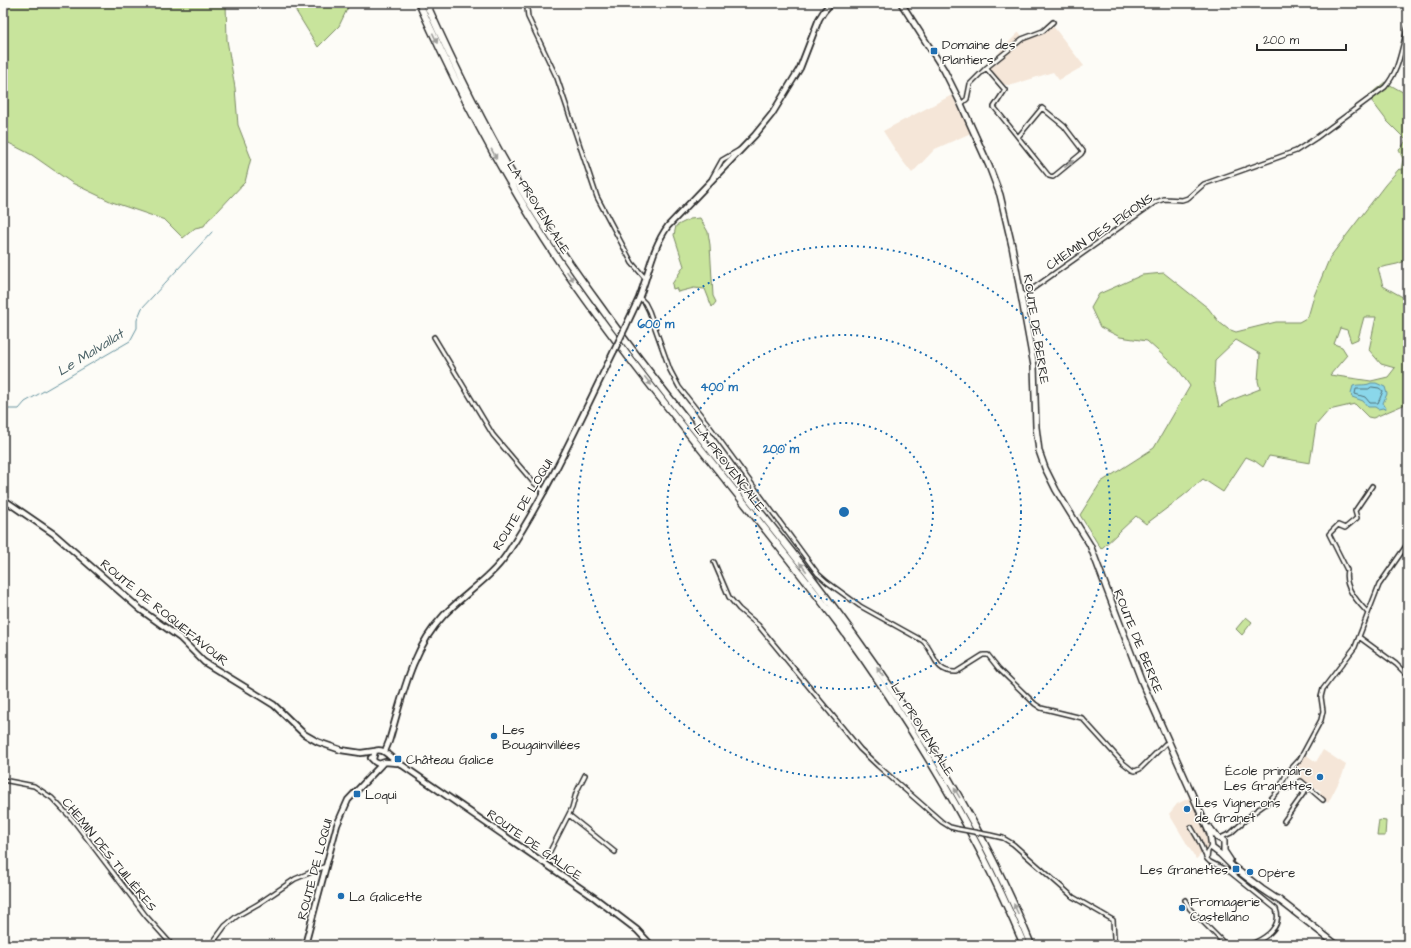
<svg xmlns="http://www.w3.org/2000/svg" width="1411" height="948" font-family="'Architects Daughter',sans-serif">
<rect width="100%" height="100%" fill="#fdfcf7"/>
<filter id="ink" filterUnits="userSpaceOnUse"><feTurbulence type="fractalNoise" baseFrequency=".025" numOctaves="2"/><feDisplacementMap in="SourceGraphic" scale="8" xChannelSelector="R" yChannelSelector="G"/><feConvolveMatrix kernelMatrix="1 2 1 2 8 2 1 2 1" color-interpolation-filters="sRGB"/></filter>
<g filter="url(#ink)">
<!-- built -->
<path fill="#f5e6d8" d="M 1053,26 L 1084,66 L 1059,80 L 1053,72 L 1012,85 L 1007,85 L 1000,83 L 989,68 L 1001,50 L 1019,32 L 1024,39 L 1036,35 Z
M 952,95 L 971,133 L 935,149 L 912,173 L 901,159 L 883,131 Z
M 1323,750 L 1346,765 L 1342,776 L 1328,803 L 1321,797 L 1319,794 L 1321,791 L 1314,787 L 1312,789 L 1291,770 L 1305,754 L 1316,762 Z
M 1191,797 L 1209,838 L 1207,849 L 1196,859 L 1169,814 L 1177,804 Z"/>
<!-- green -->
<path fill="#c8e49c" stroke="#7a8864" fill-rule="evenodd" d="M 3,3 L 226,3 L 227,40 L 235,88 L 238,125 L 251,158 L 245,182 L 217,212 L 208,220 L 204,226 L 195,228 L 183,238 L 165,220 L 112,202 L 72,183 L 32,155 L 3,140 Z
M 291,3 L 350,3 L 339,26 L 318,47 Z
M 1385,82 L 1408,95 L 1408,260 L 1397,264 L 1378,268 L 1383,286 L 1408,300 L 1408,403 L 1373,418 L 1368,417 L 1355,404 L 1329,410 L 1316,425 L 1310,463 L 1269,456 L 1263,467 L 1255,461 L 1246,457 L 1223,492 L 1203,479 L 1183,496 L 1146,524 L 1136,516 L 1101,549 L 1080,515 L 1101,482 L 1154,448 L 1190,386 L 1178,369 L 1147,341 L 1120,337 L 1100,327 L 1091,308 L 1099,294 L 1142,275 L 1164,273 L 1208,308 L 1219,322 L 1228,329 L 1236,332 L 1276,322 L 1299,322 L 1308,317 L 1314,296 L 1330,257 L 1385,185 L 1399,169 L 1401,170 L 1403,159 L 1399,150 L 1402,147 L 1406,140 L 1387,121 L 1368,96 ZM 1364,317 L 1376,317 L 1369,350 L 1381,364 L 1395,368 L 1388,377 L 1371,381 L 1330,375 L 1347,355 L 1342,347 L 1334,344 L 1340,328 L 1347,330 L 1351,342 L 1358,339 ZM 1236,340 L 1260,354 L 1258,381 L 1260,389 L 1229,401 L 1219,407 L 1214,382 L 1215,360 Z
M 700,218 L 708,232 L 710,245 L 713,296 L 716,302 L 712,307 L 705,289 L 694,288 L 678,292 L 676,288 L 673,289 L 672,284 L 684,266 L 674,235 L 676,226 L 690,219 Z
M 1246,617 L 1252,622 L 1242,635 L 1236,629 Z
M 1379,820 L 1386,821 L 1385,836 L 1377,836 Z"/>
<!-- water -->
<path fill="#8ad7ea" stroke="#64929e" d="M 1371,383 L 1376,383 L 1385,387 L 1387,394 L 1383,403 L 1386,408 L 1385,410 L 1383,408 L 1378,409 L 1375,407 L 1368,407 L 1363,401 L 1352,397 L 1351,393 L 1353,386 C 1359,384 1366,386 1371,383 Z"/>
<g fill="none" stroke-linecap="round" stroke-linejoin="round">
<!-- shore -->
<path stroke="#517077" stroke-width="1" d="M 1372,387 L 1379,388 L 1383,391 L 1378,403 L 1370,403 L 1365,397 L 1355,394 L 1356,389 L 1368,389 Z"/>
<!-- stream -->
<path stroke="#64929e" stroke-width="1" d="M 3,409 L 19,409 L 25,402 L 130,341 L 137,328 L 137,320 L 142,308 L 212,232"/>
<defs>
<path id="street" d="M 528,3 L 527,8 L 528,17 L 557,78 L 597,197 L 632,263 L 645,278
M 986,68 L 1005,90 L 994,107 L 1049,176 L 1053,177 L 1081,154 L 1083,151 L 1064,126 L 1042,108 L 1018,137
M 961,104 L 967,99 L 970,84 L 986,68 L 1022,39 L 1043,31 L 1053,22
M 712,178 L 722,160 L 741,149
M 639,297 L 645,303 L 649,311 L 670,370 L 679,387 L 707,423 L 818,574 L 827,582 L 860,606 L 923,641 C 935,651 933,673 956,672 L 983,655 L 988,655 L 999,669 L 1035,704 L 1041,708 L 1082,718 L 1122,762 L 1132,770 L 1135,771 L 1140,769 L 1165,744 L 1169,742
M 1021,297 L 1154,203 L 1164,199 L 1182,200 L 1188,198 L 1204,184 L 1296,151 L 1316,138 L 1385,87 C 1400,70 1401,48 1408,27
M 434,337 L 493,435 L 533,482 L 545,492
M 714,562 L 729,597 L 739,609 L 758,625 L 860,749 L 878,766 L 942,822 L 950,827 L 958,829
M 1368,613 C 1358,602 1343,587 1347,570 L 1329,534 L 1338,525 L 1345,528 L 1357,518 L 1355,511 L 1372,486
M 1359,637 L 1396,664 L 1408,676
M 3,780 L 34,786 L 52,798 L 73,820 L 146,916 L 172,945
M 1281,786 C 1289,792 1294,784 1301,781 L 1323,800
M 569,815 L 615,852
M 1284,821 L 1308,787
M 1191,827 L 1198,839 L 1207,859
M 990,835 L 1003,838 L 1013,844 L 1073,897 L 1113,920 L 1114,938 L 1116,945
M 1220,838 L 1231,833 L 1253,813 L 1267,803 L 1278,791 L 1287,773 L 1300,759 L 1321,720 L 1323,711 L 1321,697 L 1323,689 L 1355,647 L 1379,585 L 1408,543
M 1211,846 L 1208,851 L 1207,859 L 1210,862 L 1230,872 L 1276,909 C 1283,928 1264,939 1249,945
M 544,863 L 572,808 L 576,793 L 585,775
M 1185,900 L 1190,909 L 1226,945
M 211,945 L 225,926 L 237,916 L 258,904 L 295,879 L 326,866"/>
<path id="secondary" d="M 626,326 C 630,317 635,307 639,298 C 649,273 652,248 668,226 L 755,135 L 772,114 L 800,68 L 819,19 L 824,11 L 831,3
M 3,499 L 54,534 L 141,610 L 180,638 L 204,662 L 274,705 L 304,734 L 318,742 L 341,750 L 361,753 L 375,751
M 385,752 C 386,747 389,743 390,738 C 403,694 412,649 444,615 C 464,594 491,578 507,554 C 549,490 580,420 614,351
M 371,758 L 375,762 L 379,764 L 385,762 L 397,763
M 373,759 L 375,751 C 384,747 389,758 399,763 L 595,898 L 637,930 L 651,945
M 305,945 L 337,825 L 348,800 L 382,764"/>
<path id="primary" d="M 901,3 L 944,70 L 961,104 L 989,166 L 1000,195 L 1012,246 L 1034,366 L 1036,427 L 1039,451 L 1045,468 L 1056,490 L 1090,545 L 1142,682 L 1210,834 L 1212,848 L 1220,854 L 1232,866 L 1262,889 L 1280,901
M 1210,828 L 1218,838 L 1224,841 L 1224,851 L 1230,860
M 1278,899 L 1337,945"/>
<path id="highway" d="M 419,3 C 459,92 504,179 559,261 C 645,387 747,501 838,623 C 912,724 976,830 1024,945
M 426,3 C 453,63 482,123 515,179 C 541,223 570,265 600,306 C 664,396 737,481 805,569 C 894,686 976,808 1031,945"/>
</defs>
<!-- street casing -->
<use href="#street" stroke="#2b2b2b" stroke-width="6"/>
<!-- secondary casing -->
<use href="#secondary" stroke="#2b2b2b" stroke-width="8"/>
<!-- primary casing -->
<use href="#primary" stroke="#2b2b2b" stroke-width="8"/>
<!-- highway casing -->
<use href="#highway" stroke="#2b2b2b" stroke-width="9"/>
<!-- street -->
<use href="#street" stroke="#fdfcf7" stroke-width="3"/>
<!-- secondary -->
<use href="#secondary" stroke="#fdfcf7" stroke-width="4.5"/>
<!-- primary -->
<use href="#primary" stroke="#fdfcf7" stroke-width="5"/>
<!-- highway -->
<use href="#highway" stroke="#fdfcf7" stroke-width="6"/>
<defs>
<path id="street-bridge" d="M 958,829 L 990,835"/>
<path id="secondary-bridge" d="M 614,351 L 626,326"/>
</defs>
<!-- street-bridge casing -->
<use href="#street-bridge" stroke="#2b2b2b" stroke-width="6" stroke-linecap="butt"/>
<!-- secondary-bridge casing -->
<use href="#secondary-bridge" stroke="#2b2b2b" stroke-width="8" stroke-linecap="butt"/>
<!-- street-bridge -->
<use href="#street-bridge" stroke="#fdfcf7" stroke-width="3"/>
<!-- secondary-bridge -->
<use href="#secondary-bridge" stroke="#fdfcf7" stroke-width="4.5"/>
</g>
<!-- one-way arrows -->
<defs><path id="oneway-solid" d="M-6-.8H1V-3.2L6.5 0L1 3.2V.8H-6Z"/></defs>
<g fill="#9e9e9b">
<use href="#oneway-solid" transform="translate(435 38) rotate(65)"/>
<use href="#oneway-solid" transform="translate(494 154) rotate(61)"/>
<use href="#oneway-solid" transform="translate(1069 164) rotate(-38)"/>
<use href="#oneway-solid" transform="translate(570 276) rotate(55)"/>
<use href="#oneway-solid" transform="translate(648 381) rotate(52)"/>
<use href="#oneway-solid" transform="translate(803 567) rotate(-128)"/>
<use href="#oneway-solid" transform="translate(880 672) rotate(-125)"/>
<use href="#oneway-solid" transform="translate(957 793) rotate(-120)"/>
<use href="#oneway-solid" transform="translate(1016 909) rotate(-114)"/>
</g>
</g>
<!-- distance rings -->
<g fill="none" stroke="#1f6fb2" stroke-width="2" stroke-dasharray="2 4">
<circle cx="844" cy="512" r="89"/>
<circle cx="844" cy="512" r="177"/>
<circle cx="844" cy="512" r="266"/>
</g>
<!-- markers -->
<g fill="#1f6fb2" stroke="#fdfcf7" stroke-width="1.5">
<rect x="930" y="47" width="8" height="8" rx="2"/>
<circle cx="494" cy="736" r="4"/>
<rect x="394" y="755" width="8" height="8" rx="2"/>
<circle cx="1320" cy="777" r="4"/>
<rect x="353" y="790" width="8" height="8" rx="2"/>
<circle cx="1187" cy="809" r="4"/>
<rect x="1232" y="865" width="8" height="8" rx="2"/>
<circle cx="1250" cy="872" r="4"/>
<circle cx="341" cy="896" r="4"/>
<circle cx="1182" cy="908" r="4"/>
</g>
<g text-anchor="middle" stroke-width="3" stroke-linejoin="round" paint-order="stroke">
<!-- poi labels -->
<g font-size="13" fill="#2b2b2b" stroke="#fdfcf7" text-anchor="start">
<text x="942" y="49">Domaine des<tspan x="942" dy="15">Plantiers</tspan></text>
<text x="502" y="734">Les<tspan x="502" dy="15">Bougainvillées</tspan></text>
<text x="406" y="764">Château Galice</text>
<text x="1312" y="775" text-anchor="end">École primaire<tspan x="1312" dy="15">Les Granettes</tspan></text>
<text x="365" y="799">Loqui</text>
<text x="1195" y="807">Les Vignerons<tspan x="1195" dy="15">de Granet</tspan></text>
<text x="1228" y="874" text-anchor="end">Les Granettes</text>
<text x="1258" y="877">Opère</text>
<text x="349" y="901">La Galicette</text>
<text x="1190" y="906">Fromagerie<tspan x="1190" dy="15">Castellano</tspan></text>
</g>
<!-- street labels -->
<g font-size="13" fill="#2b2b2b" stroke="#fdfcf7">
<text transform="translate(539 207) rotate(58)" y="5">LA PROVENÇALE</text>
<text transform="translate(1099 231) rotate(-34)" y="5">CHEMIN DES FIGONS</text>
<text transform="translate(1037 329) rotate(81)" y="5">ROUTE DE BERRE</text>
<text transform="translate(730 467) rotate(52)" y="5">LA PROVENÇALE</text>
<text transform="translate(522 504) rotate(-59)" y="5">ROUTE DE LOQUI</text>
<text transform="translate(165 612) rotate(39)" y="5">ROUTE DE ROQUEFAVOUR</text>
<text transform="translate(1139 641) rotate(68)" y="5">ROUTE DE BERRE</text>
<text transform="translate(923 729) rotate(58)" y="5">LA PROVENÇALE</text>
<text transform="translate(535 844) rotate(35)" y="5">ROUTE DE GALICE</text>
<text transform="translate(110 854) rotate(51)" y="5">CHEMIN DES TUILIÈRES</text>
<text transform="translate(314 869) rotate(-75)" y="5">ROUTE DE LOQUI</text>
</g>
<!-- water labels -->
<g font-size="14" font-style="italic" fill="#485f64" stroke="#fdfcf7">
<text transform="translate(90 352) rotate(-32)" y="5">Le Malvallat</text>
</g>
</g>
<circle cx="844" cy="512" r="6" fill="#1f6fb2" stroke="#fdfcf7" stroke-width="2"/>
<g font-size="12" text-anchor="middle" font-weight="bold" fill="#1f6fb2" stroke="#fdfcf7" stroke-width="3" stroke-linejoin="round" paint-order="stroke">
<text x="656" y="328">600 m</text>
<text x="719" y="391">400 m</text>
<text x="781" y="453">200 m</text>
</g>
<!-- margin -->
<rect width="1411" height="948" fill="none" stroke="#fdfcf7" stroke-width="16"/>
<rect x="8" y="8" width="1395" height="932" fill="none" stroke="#2b2b2b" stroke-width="1.5" filter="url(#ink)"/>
<!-- scale -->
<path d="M1257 44v6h89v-6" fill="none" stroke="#2b2b2b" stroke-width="2"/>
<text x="1263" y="44" font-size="12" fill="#2b2b2b" stroke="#fdfcf7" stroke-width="3" paint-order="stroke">200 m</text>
</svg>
